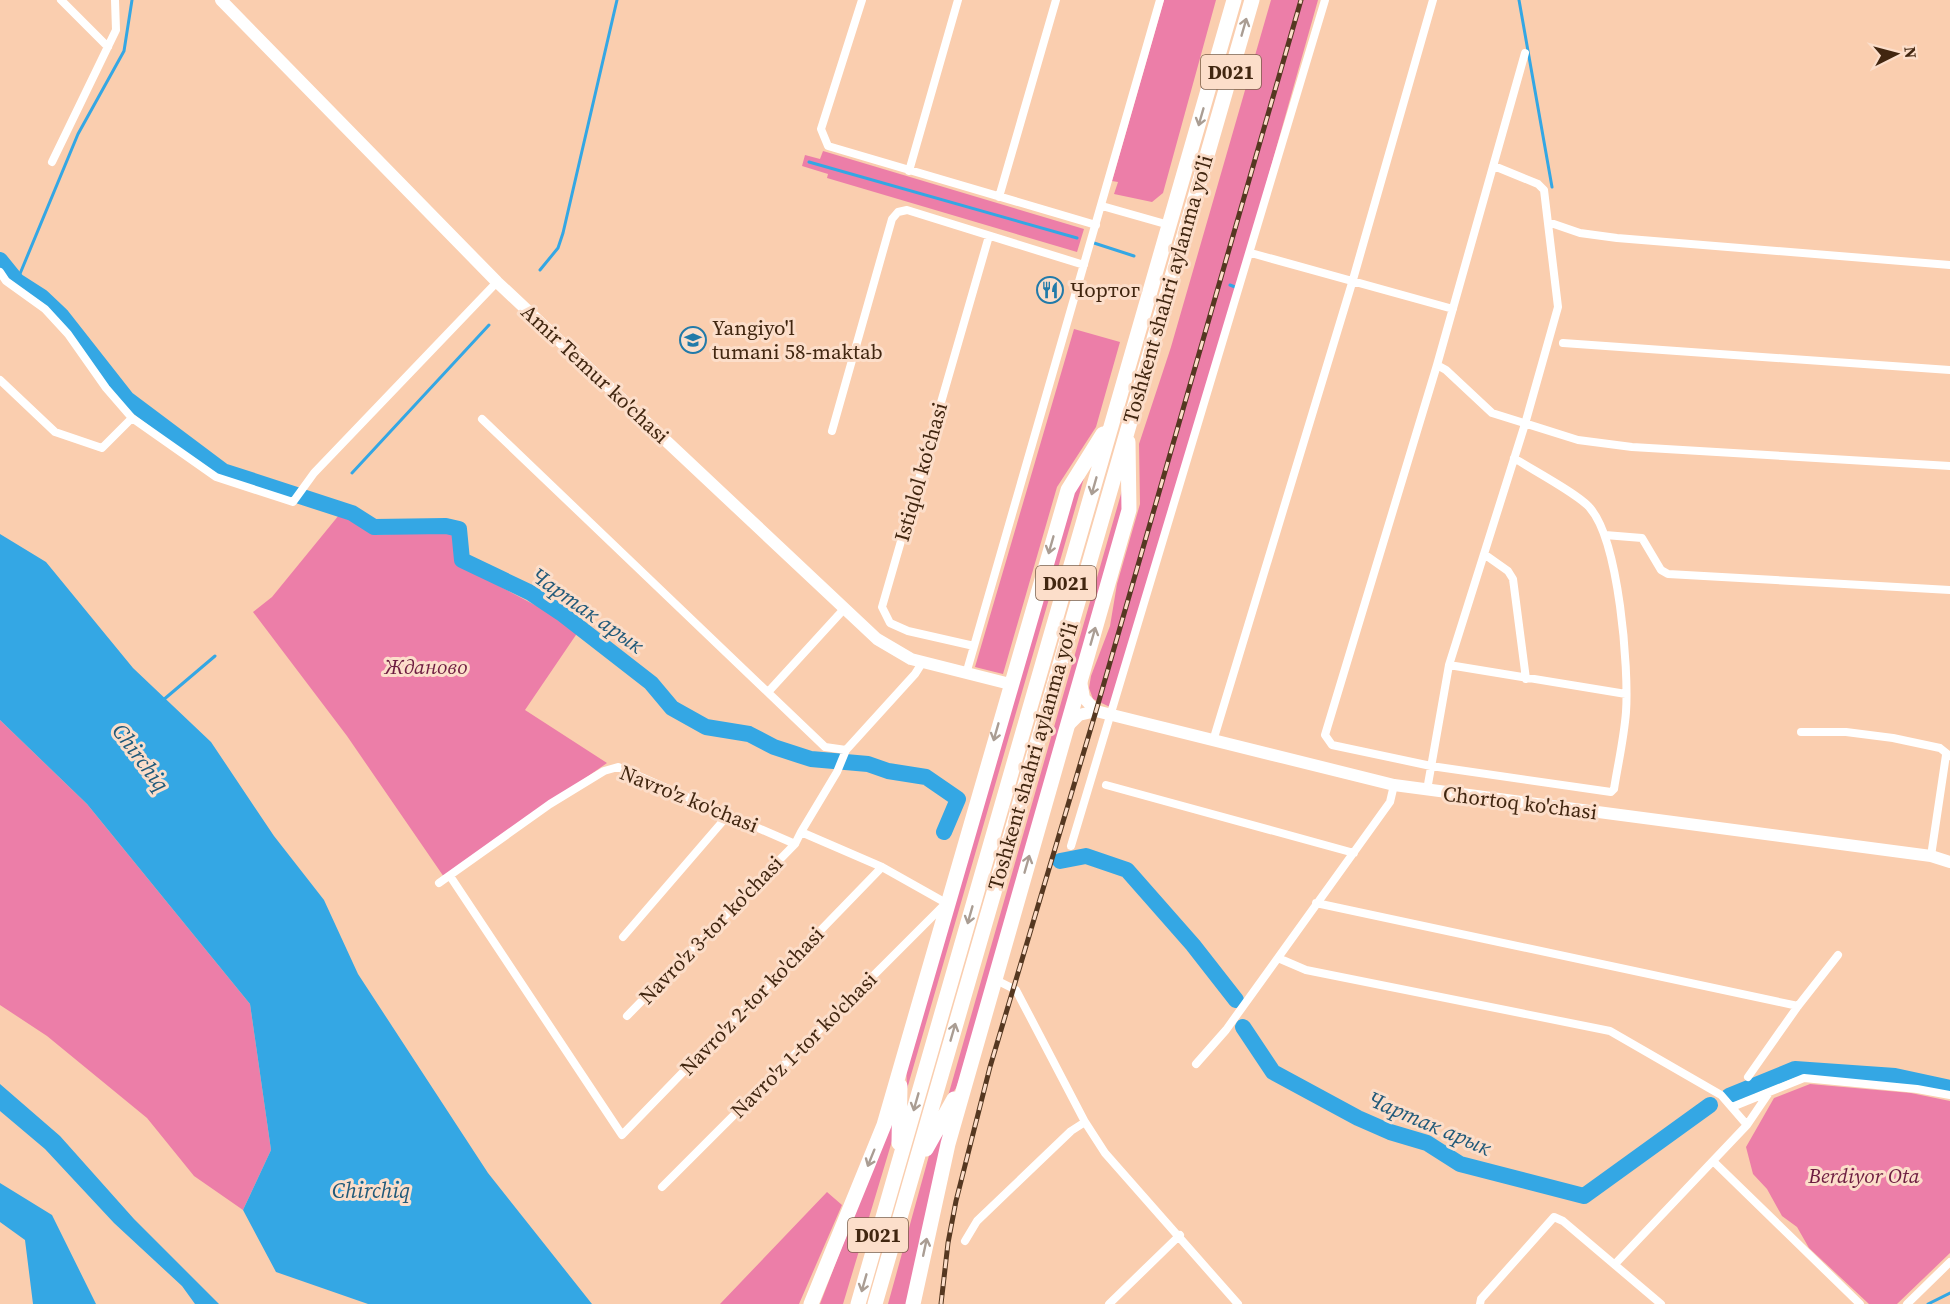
<svg xmlns="http://www.w3.org/2000/svg" width="1950" height="1304" font-family="'Source Serif 4',serif">
<rect width="100%" height="100%" fill="#faceaf"/>
<!-- green -->
<path fill="#ec7ea8" d="M 1164,0 L 1216,0 L 1163,193 L 1152,202 L 1114,194 L 1118,182 L 1112,181 Z
M 1271,0 L 1318,0 L 1247,252 L 1110,707 L 1093,699 L 1089,688 L 1091,676 L 1110,626 L 1117,584 L 1140,504 L 1139,444 L 1171,347 Z
M 823,151 L 1084,229 L 1077,252 L 827,178 L 828,174 L 802,166 L 805,155 L 820,159 Z
M 1074,329 L 1120,342 L 1096,427 L 1057,487 L 1003,674 L 975,667 Z
M 1084,478 L 907,1089 L 906,1064 L 1074,492 Z
M 1123,487 L 1124,510 L 963,1070 L 956,1088 L 946,1103 Z
M 339,515 L 357,521 L 375,535 L 449,531 L 455,535 L 458,564 L 580,629 L 525,710 L 607,763 L 444,877 L 347,736 L 253,612 L 272,597 Z
M 0,720 L 87,804 L 250,1004 L 271,1150 L 243,1210 L 194,1176 L 147,1118 L 47,1036 L 0,1005 Z
M 1810,1084 L 1911,1093 L 1950,1101 L 1950,1253 L 1897,1304 L 1869,1304 L 1809,1248 L 1797,1227 L 1782,1216 L 1767,1189 L 1753,1174 L 1746,1147 L 1774,1098 Z
M 893,1114 L 892,1141 L 843,1304 L 820,1304 Z
M 946,1130 L 908,1304 L 888,1304 L 930,1152 Z
M 827,1192 L 842,1205 L 799,1304 L 720,1304 Z"/>
<!-- water -->
<path fill="#34a7e4" d="M 0,534 L 46,562 L 133,668 L 211,742 L 274,836 L 324,900 L 358,974 L 488,1173 L 592,1304 L 368,1304 L 276,1272 L 243,1210 L 271,1150 L 250,1004 L 87,804 L 0,720 Z
M 0,1084 L 60,1136 L 134,1219 L 219,1304 L 195,1304 L 182,1286 L 114,1223 L 45,1149 L 0,1111 Z
M 0,1183 L 52,1215 L 96,1304 L 33,1304 L 25,1240 L 0,1222 Z"/>
<g fill="none" stroke-linecap="round" stroke-linejoin="round">
<!-- stream -->
<path stroke="#34a7e4" stroke-width="3" d="M 1519,0 L 1552,187
M 809,162 L 1077,238
M 1094,243 L 1134,256
M 540,270 L 558,248 L 563,233 L 617,0
M 17,281 L 78,134 L 124,51 L 132,0
M 1230,285 L 1235,287
M 352,473 L 489,325
M 162,701 L 215,656
M 1928,1304 L 1950,1293"/>
<!-- river -->
<path stroke="#34a7e4" stroke-width="16" d="M 0,260 L 17,281 L 42,297 L 61,315 L 127,399 L 223,471 L 352,513 L 374,527 L 446,526 L 459,529 L 462,560 L 531,593 L 561,613 L 651,683 L 672,708 L 706,727 L 749,734 L 774,747 L 811,759 L 868,764 L 888,771 L 926,777 L 958,799 L 944,832
M 1060,861 L 1086,856 L 1127,870 L 1193,945 L 1236,1000
M 1243,1027 L 1273,1072 L 1358,1118 L 1390,1132 L 1427,1143 L 1460,1164 L 1584,1196 L 1710,1105
M 1729,1096 L 1795,1069 L 1895,1076 L 1950,1088"/>
<!-- street -->
<path stroke="#fff" stroke-width="8" d="M 61,0 L 108,47
M 862,0 L 821,129 L 828,146 L 1096,225
M 52,162 L 116,30 L 115,0
M 909,171 L 958,0
M 999,197 L 1056,0
M 1102,206 L 1169,225
M 1548,222 L 1580,233 L 1617,238 L 1950,265
M 1251,253 L 1453,309
M 0,272 L 6,281 L 45,309 L 68,334 L 106,388 L 132,418 L 216,477 L 293,502 L 314,473 L 497,282
M 1563,343 L 1950,370
M 1437,365 L 1446,370 L 1492,413 L 1578,440 L 1632,447 L 1950,466
M 0,380 L 55,432 L 102,448 L 132,418
M 482,419 L 825,747 L 846,750
M 832,431 L 892,219 L 898,212 L 907,210 L 1084,265
M 1514,458 C 1531,469 1580,495 1590,508 C 1619,541 1629,668 1626,712 C 1624,738 1618,764 1614,789 L 1611,792 L 1431,766 L 1332,745 L 1325,735 L 1437,365 L 1525,53
M 1605,535 L 1642,538 L 1661,570 L 1668,574 L 1950,590
M 1484,554 L 1508,571 L 1513,579 L 1526,679
M 974,646 L 908,631 L 890,623 L 882,607 L 989,236
M 1449,665 L 1626,694
M 966,674 L 1160,0
M 769,691 L 844,609
M 1801,732 L 1846,732 L 1893,738 L 1940,748 L 1950,756
M 1213,741 L 1352,283 L 1433,0
M 1106,785 L 1354,853
M 1427,790 L 1449,665 L 1525,424 L 1558,307 L 1544,190 L 1538,184 L 1494,166
M 801,832 L 837,772 L 846,750 L 915,674 L 922,663
M 1071,846 L 1325,0
M 1931,856 L 1946,755
M 450,876 L 622,1135 L 882,867
M 439,883 L 550,804 L 604,771 L 618,767 L 795,844 L 801,832 L 882,867 L 946,903 L 662,1187
M 1316,903 L 1798,1006
M 623,937 L 729,814
M 1278,958 L 1306,970 L 1610,1031 L 1721,1095 L 1747,1125 L 1616,1263
M 994,979 L 1016,990 L 1085,1122 L 1105,1153 L 1238,1304
M 627,1016 L 795,844
M 1196,1064 L 1226,1030 L 1390,802 L 1394,785
M 1748,1077 L 1798,1006 L 1838,955
M 1732,1107 L 1804,1078 L 1917,1089 L 1950,1095
M 1747,1125 L 1768,1094
M 1713,1161 L 1860,1304
M 965,1241 L 977,1221 L 1071,1131 L 1085,1122
M 1109,1304 L 1180,1235
M 1480,1304 L 1481,1299 L 1554,1217 L 1563,1221 L 1661,1304
M 1907,1304 L 1950,1262"/>
<!-- secondary -->
<path stroke="#fff" stroke-width="12" d="M 221,0 L 497,282 L 877,639 L 911,659 L 1010,684
M 1096,711 L 1394,785 L 1931,856 L 1950,862
M 1067,727 L 1079,715 L 1096,711 L 1084,698 L 1081,681"/>
<!-- highway -->
<path stroke="#fff" stroke-width="15" d="M 899,1143 L 900,1086
M 926,1149 L 954,1099
M 811,1304 L 884,1125 L 1068,490 L 1103,434
M 858,1304 L 1234,0
M 875,1304 L 1252,0
M 913,1304 L 948,1144 L 1129,510 L 1128,442"/>
<defs>
<path id="rail" d="M 941,1304 L 948,1243 L 956,1201 L 990,1067 L 1096,711 L 1301,0"/>
</defs>
<!-- rail casing -->
<use href="#rail" stroke="#553821" stroke-width="5"/>
<!-- rail -->
<use href="#rail" stroke="#fcdeca" stroke-width="3" stroke-dasharray="9" stroke-linecap="butt"/>
</g>
<!-- one-way arrows -->
<defs><path id="oneway-shaft" d="M-6 0H5M1.5-3L5.5 0L1.5 3" fill="none" stroke-width="1.6" stroke-linecap="round" stroke-linejoin="round" transform="scale(1.5)"/></defs>
<g stroke="#aa9d93">
<use href="#oneway-shaft" transform="translate(1244 27) rotate(-74)"/>
<use href="#oneway-shaft" transform="translate(1201 117) rotate(106)"/>
<use href="#oneway-shaft" transform="translate(1094 486) rotate(106)"/>
<use href="#oneway-shaft" transform="translate(1051 545) rotate(106)"/>
<use href="#oneway-shaft" transform="translate(1093 636) rotate(-74)"/>
<use href="#oneway-shaft" transform="translate(996 732) rotate(106)"/>
<use href="#oneway-shaft" transform="translate(1027 864) rotate(-74)"/>
<use href="#oneway-shaft" transform="translate(970 915) rotate(106)"/>
<use href="#oneway-shaft" transform="translate(953 1032) rotate(-74)"/>
<use href="#oneway-shaft" transform="translate(916 1102) rotate(106)"/>
<use href="#oneway-shaft" transform="translate(871 1158) rotate(112)"/>
<use href="#oneway-shaft" transform="translate(925 1247) rotate(-78)"/>
<use href="#oneway-shaft" transform="translate(864 1283) rotate(106)"/>
</g>
<!-- icons -->
<defs>
<symbol id="restaurant-ring" viewBox="-11 -11 22 22"><circle r="9.5" fill="#fcdeca" stroke="#217aa9" stroke-width="1.5"/><path d="M-5-6h1v4h1v-4h1v4h1v-4h1v5L-1.5 .5V6h-2V.5L-5-1ZM5-6V6H3V1.5H1.5Q1.5-4 5-6Z" fill="#217aa9"/></symbol>
<symbol id="school-ring" viewBox="-11 -11 22 22"><circle r="9.5" fill="#fcdeca" stroke="#217aa9" stroke-width="1.5"/><path d="M0-5L7-2L0 1L-7-2ZM-4 1L0 2.5L4 1V4Q0 6-4 4Z" fill="#217aa9"/></symbol>
</defs>
<g fill-rule="evenodd">
<use href="#restaurant-ring" x="1035" y="275" width="30" height="30"/>
<use href="#school-ring" x="678" y="325" width="30" height="30"/>
</g>
<g text-anchor="middle" stroke-width="6" stroke-linejoin="round" paint-order="stroke">
<!-- shield labels -->
<g fill="#fcdeca" stroke="#795d48" stroke-width="1.5">
<rect x="1201" y="55" width="60" height="34" rx="4.5"/>
<rect x="1036" y="566" width="60" height="34" rx="4.5"/>
<rect x="848" y="1218" width="60" height="34" rx="4.5"/>
</g>
<g font-size="20" font-weight="bold" fill="#412610">
<text x="1231" y="79">D021</text>
<text x="1066" y="590">D021</text>
<text x="878" y="1242">D021</text>
</g>
<!-- street labels -->
<g font-size="21" fill="#412610" stroke="#fcdeca">
<text transform="translate(1168 289) rotate(-74)" y="7">Toshkent shahri aylanma yoʻli</text>
<text transform="translate(595 374) rotate(43)" y="7">Amir Temur ko'chasi</text>
<text transform="translate(921 472) rotate(-74)" y="7">Istiqlol koʻchasi</text>
<text transform="translate(1033 756) rotate(-74)" y="7">Toshkent shahri aylanma yoʻli</text>
<text transform="translate(689 799) rotate(22)" y="7">Navro'z ko'chasi</text>
<text transform="translate(1520 803) rotate(7)" y="7">Chortoq ko'chasi</text>
<text transform="translate(711 930) rotate(-46)" y="7">Navro'z 3-tor ko'chasi</text>
<text transform="translate(752 1001) rotate(-46)" y="7">Navro'z 2-tor ko'chasi</text>
<text transform="translate(804 1045) rotate(-45)" y="7">Navro'z 1-tor ko'chasi</text>
</g>
<!-- poi labels -->
<g font-size="21" fill="#412610" stroke="#fcdeca" text-anchor="start">
<text x="1070" y="297">Чортог</text>
<text x="712" y="335">Yangiyo'l<tspan x="712" dy="24">tumani 58-maktab</tspan></text>
</g>
<!-- park labels -->
<g font-size="21" font-style="italic" fill="#6d1c40" stroke="#fcdeca">
<text x="426" y="674">Жданово</text>
<text x="1864" y="1183">Berdiyor Ota</text>
</g>
<!-- water labels -->
<g font-size="22" font-style="italic" fill="#205979" stroke="#fcdeca">
<text transform="translate(588 610) rotate(35)" y="8">Чартак арык</text>
<text transform="translate(141 757) rotate(53)" y="8">Chirchiq</text>
<text transform="translate(1430 1123) rotate(23)" y="8">Чартак арык</text>
<text x="371" y="1198">Chirchiq</text>
</g>
</g>
<!-- north arrow -->
<g transform="translate(1896 54) rotate(84)" stroke="#fcdeca" stroke-width="4.5" paint-order="stroke">
<path d="M0-4.5L10 22L0 15L-10 22Z" fill="#412610"/>
<text y="-9" font-size="16" font-weight="bold" text-anchor="middle" fill="#412610">N</text>
</g>
</svg>
